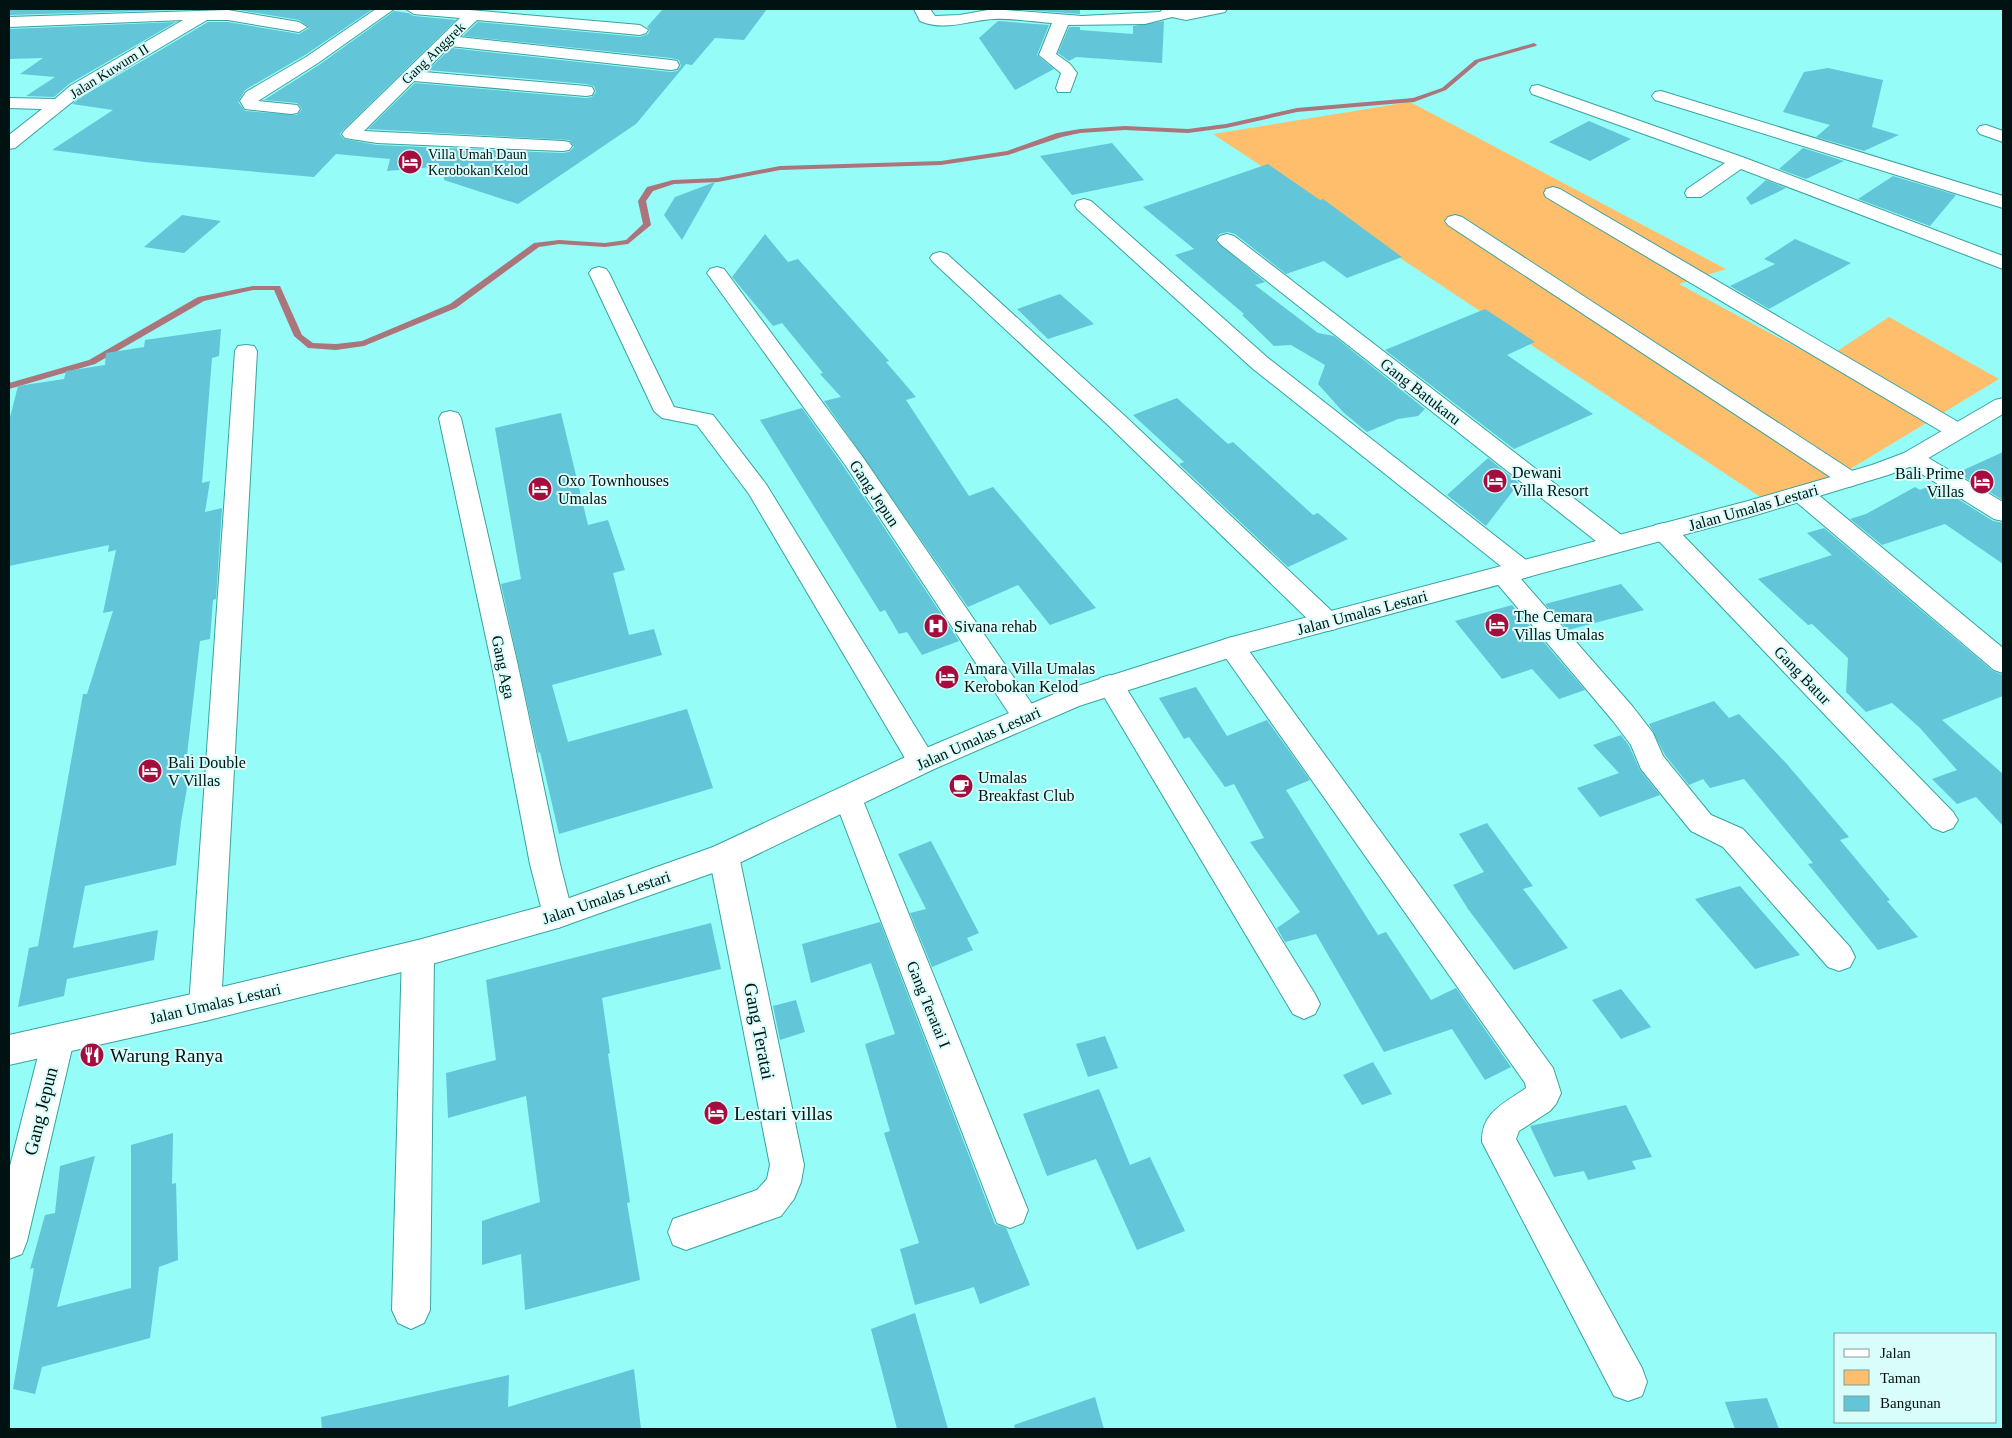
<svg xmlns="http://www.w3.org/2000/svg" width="2012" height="1438" font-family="Georgia,serif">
<rect width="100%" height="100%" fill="#96fcf7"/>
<!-- green -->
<path fill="#febe6b" d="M 1410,102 L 1726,269 L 1679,284 L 1822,361 L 1889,317 L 1999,379 L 1842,474 L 1762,498 L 1213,134 Z"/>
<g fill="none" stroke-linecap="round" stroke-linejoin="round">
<!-- stream -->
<path fill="#ab757c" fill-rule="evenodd" d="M 1534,43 L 1537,45 L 1536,46 L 1479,62 L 1446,90 L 1414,102 L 1297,112 L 1226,128 L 1188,133 L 1125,130 L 1080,133 L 1062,137 L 1008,155 L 941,165 L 780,170 L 718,182 L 674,184 L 653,191 L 646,201 L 651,225 L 628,244 L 605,247 L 559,244 L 539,247 L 456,308 L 364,346 L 336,350 L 308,348 L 294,336 L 274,290 L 253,290 L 204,301 L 95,364 L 9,389 L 9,383 L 89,360 L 198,297 L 253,286 L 280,286 L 302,335 L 313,343 L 336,344 L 362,341 L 450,304 L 534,243 L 559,240 L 605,243 L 626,240 L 643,224 L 638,201 L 647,187 L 673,180 L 718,178 L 780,166 L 941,161 L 1007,151 L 1057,133 L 1080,129 L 1125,126 L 1188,129 L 1226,124 L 1297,108 L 1413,98 L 1442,88 L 1475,60 Z"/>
</g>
<!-- building -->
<path fill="#63c5d8" d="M 9,9 L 208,9 L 9,15 Z
M 232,9 L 373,9 L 305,55 L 245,90 L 238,102 L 245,111 L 297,115 L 302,109 L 297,103 L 264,100 L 319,65 L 394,11 L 408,13 L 414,16 L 456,20 L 344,129 L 340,134 L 344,139 L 377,145 L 563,153 L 569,152 L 574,147 L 569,140 L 368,129 L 415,83 L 586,98 L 592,97 L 596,92 L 594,86 L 586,84 L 428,70 L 451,48 L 671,72 L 677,71 L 681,66 L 679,60 L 671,58 L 463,36 L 478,22 L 640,37 L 648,34 L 650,30 L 647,27 L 663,9 L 767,9 L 744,40 L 715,38 L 692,65 L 686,64 L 636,124 L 518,204 L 444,180 L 444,166 L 387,171 L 390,159 L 336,154 L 314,177 L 145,162 L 52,150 L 113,110 L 72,104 L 83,96 L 208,22 L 228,22 L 299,34 L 309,28 L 299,20 Z
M 1025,9 L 1080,9 L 1080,14 L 1025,10 Z
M 998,21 L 1049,25 L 1037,55 L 1054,69 L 1015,90 L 979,38 Z
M 1164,21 L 1162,63 L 1076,57 L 1069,61 L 1058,53 L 1069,27 L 1080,27 L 1080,30 L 1133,34 L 1133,26 Z
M 176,22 L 69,84 L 54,97 L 26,96 L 55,77 L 20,74 L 43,58 L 9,59 L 9,29 Z
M 1828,68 L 1883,80 L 1872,127 L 1899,135 L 1864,151 L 1816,137 L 1830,125 L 1783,112 L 1804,72 Z
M 1589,121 L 1631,139 L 1590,161 L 1549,142 Z
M 1112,143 L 1144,180 L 1072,195 L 1040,156 Z
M 1803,148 L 1844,161 L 1806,179 L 1779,169 Z
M 1268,164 L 1320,200 L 1323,199 L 1402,257 L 1347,278 L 1324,261 L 1286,274 L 1235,234 L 1228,232 L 1219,234 L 1216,241 L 1265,282 L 1255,285 L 1318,333 L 1334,336 L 1425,409 L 1418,416 L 1398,419 L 1367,432 L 1343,412 L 1318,384 L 1325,365 L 1291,345 L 1274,346 L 1242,315 L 1244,314 L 1175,255 L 1194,249 L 1143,207 Z
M 1893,176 L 1956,195 L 1930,226 L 1858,199 Z
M 1766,180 L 1786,188 L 1751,205 L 1746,198 Z
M 715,182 L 682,240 L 664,215 L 675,197 Z
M 182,215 L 221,221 L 184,253 L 144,247 Z
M 765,234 L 788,262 L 798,259 L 889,361 L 886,362 L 916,397 L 906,400 L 969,496 L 993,487 L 1096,608 L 1050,625 L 1018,585 L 968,607 L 824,401 L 841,397 L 820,374 L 823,373 L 782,323 L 773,326 L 732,277 Z
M 1795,239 L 1851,263 L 1769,309 L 1730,286 L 1775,264 L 1764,259 Z
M 1060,294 L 1094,324 L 1048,339 L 1017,309 Z
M 1485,309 L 1535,342 L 1507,355 L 1593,414 L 1514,449 L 1385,350 Z
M 221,329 L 219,356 L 212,358 L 202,483 L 210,481 L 205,512 L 222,508 L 216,599 L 213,600 L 210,639 L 200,641 L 187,755 L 193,754 L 181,822 L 176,865 L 85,886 L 73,948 L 158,930 L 154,960 L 67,979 L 64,996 L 18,1007 L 29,948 L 38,946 L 83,694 L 87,694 L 113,611 L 103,613 L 116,550 L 108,552 L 109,545 L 9,566 L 9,421 L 18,386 L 64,379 L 66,371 L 105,365 L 106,353 L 144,347 L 145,340 Z
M 1177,398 L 1228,444 L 1233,442 L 1313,515 L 1318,513 L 1348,539 L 1288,567 L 1179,464 L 1184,462 L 1133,415 Z
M 802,408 L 844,467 L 959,641 L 922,655 L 907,632 L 899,634 L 885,610 L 880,612 L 760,420 Z
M 561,413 L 588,525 L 608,520 L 625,570 L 613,573 L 629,635 L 654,629 L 662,655 L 552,685 L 568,742 L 687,709 L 713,788 L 559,834 L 540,752 L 538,753 L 501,584 L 521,579 L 495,428 Z
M 2003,452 L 2003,500 L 1957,473 Z
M 1488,458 L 1519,483 L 1486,526 L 1447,495 Z
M 1934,484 L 1993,521 L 2003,523 L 2003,564 L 1945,524 L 1882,545 L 1850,519 L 1866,514 L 1915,487 L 1920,490 Z
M 1824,528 L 1993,671 L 2003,675 L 2003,696 L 1942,720 L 2003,774 L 2003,826 L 1976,797 L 1957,804 L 1932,779 L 1957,770 L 1920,728 L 1892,703 L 1866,712 L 1846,692 L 1848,658 L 1812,624 L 1808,625 L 1758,579 L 1832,555 L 1807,533 Z
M 1621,584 L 1644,610 L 1568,630 L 1545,604 Z
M 1512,605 L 1585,690 L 1559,699 L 1532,669 L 1502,679 L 1455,621 Z
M 1196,687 L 1227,736 L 1267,720 L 1310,780 L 1286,790 L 1378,935 L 1386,932 L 1431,1000 L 1456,988 L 1511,1067 L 1485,1080 L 1452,1029 L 1384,1052 L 1316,934 L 1285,942 L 1277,928 L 1300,912 L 1250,842 L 1264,838 L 1234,784 L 1225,787 L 1189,737 L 1184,739 L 1159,698 Z
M 1714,701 L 1729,718 L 1739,714 L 1786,763 L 1849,837 L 1840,840 L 1890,900 L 1887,901 L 1918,937 L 1878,950 L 1808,864 L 1813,863 L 1744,779 L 1710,788 L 1703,779 L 1689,785 L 1665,755 L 1649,724 Z
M 1621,735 L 1629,746 L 1640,770 L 1660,795 L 1600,817 L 1577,788 L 1619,773 L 1593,745 Z
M 1487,823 L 1533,886 L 1523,889 L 1568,948 L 1514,970 L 1468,909 L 1453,885 L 1484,872 L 1459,834 Z
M 931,841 L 979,933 L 967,938 L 973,950 L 932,967 L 910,913 L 926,909 L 898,854 Z
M 1740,886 L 1800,955 L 1755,969 L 1695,899 Z
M 880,922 L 995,1224 L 1006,1228 L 1030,1285 L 980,1304 L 974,1287 L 915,1305 L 900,1249 L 919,1243 L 884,1133 L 890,1131 L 865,1044 L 895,1034 L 871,963 L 811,983 L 802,944 Z
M 711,923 L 721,969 L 602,998 L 610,1053 L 608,1054 L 630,1202 L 627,1203 L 640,1280 L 525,1310 L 521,1254 L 482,1265 L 482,1221 L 540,1202 L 526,1096 L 448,1118 L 446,1073 L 496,1060 L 486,980 Z
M 1621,989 L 1651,1027 L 1621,1039 L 1592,1000 Z
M 796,1000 L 805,1032 L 780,1040 L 773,1006 Z
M 1105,1036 L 1118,1068 L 1088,1077 L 1076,1044 Z
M 1373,1062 L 1392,1094 L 1362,1105 L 1343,1075 Z
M 1099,1089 L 1130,1165 L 1150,1157 L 1185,1231 L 1137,1250 L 1096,1159 L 1047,1176 L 1023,1114 Z
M 1626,1105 L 1652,1157 L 1632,1161 L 1636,1169 L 1588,1180 L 1584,1171 L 1554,1177 L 1530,1126 Z
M 173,1133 L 172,1184 L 176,1183 L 178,1260 L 159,1267 L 150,1338 L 42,1367 L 35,1394 L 13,1389 L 34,1268 L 30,1269 L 45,1215 L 55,1213 L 60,1166 L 95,1156 L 57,1307 L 131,1288 L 131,1145 Z
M 915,1313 L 948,1429 L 897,1429 L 871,1329 Z
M 634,1369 L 641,1429 L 322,1429 L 321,1417 L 509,1375 L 508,1407 Z
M 1095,1397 L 1104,1429 L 1015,1429 L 1014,1425 Z
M 1767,1398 L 1779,1429 L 1735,1429 L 1725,1402 Z"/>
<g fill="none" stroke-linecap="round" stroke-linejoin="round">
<defs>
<path id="minor" d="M 376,9 L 394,9 L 318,63 L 258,101 L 297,105 L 300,109 L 297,113 L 291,114 L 245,109 L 240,101 L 246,92 L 306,57 Z
M 406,9 L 458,9 L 640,25 L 648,30 L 646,33 L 640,35 L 477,20 L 459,37 L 671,60 L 677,61 L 679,65 L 677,69 L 671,70 L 450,46 L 424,72 L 586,86 L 592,87 L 594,91 L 592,95 L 586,96 L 414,81 L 364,131 L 563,141 L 569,142 L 572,146 L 569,150 L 563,151 L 377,143 L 345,138 L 342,134 L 345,130 L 460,18 L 414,14 Z
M 914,9 L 930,9 L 935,16 L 960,15 L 993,9 L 1082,16 L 1160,12 L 1163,9 L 1227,9 L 1225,12 L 1186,20 L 1172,17 L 1145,24 L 1068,25 L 1056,54 L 1070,64 L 1077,73 L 1070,92 L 1058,92 L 1056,88 L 1061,73 L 1039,55 L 1052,23 C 1033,22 1013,18 994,19 C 969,20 945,32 920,21 Z
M 228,10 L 299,22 L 307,27 L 299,32 L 228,20 L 207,20 L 82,94 L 15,148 L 9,149 L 9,135 L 42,109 L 9,108 L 9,98 L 55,99 L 70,86 L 183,20 L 9,27 L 9,17 Z
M 1538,85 L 1745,158 L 2003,256 L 2003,269 L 1741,169 L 1701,197 L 1687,197 L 1685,193 L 1687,189 L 1725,163 L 1532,94 L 1530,90 L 1532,86 Z
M 1661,91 L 2003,196 L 2003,208 L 1655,100 L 1652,96 L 1655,92 Z
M 1986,125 L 2003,131 L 2003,142 L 1980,134 L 1977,130 L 1980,126 Z
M 1553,187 L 1560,189 L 1965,426 L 1968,431 L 1965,436 L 1957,438 L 1949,436 L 1546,197 L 1544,193 L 1546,189 Z
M 1084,199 L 1091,201 L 1268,358 L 1531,564 L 1535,570 L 1531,576 L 1521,579 L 1633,707 L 1653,733 L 1663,756 L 1711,815 L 1743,829 L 1850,947 L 1855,957 L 1850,967 L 1839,971 L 1828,967 L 1723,847 L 1691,831 L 1641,769 L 1631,745 L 1613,721 L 1495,581 L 1491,575 L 1495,569 L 1502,567 L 1252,368 L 1077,209 L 1075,205 L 1077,201 Z
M 1455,215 L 1462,217 L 1857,474 L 1861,479 L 1857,484 L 1849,487 L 1841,484 L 1448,225 L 1445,221 L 1448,217 Z
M 1227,234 L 1234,236 L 1624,537 L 1627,543 L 1624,549 L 1615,551 L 1606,549 L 1220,244 L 1217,240 L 1220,236 Z
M 940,252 L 947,254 L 1126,417 L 1336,615 L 1340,622 L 1336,629 L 1327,631 L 1318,629 L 1110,427 L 933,262 L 930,258 L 933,254 Z
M 599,267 L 606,269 L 609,273 L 674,407 L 713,415 L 766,484 L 932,754 L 936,762 L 932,770 L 922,773 L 912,770 L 749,494 L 697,425 L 662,418 L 654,411 L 589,273 L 592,269 Z
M 717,267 L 724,269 L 862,456 L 1036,710 L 1040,717 L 1036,724 L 1026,728 L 1016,724 L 846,466 L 707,273 L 710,269 Z
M 246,345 L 254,346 L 257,351 L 221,1006 L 216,1016 L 205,1021 L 194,1016 L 189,1006 L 235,351 L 238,346 Z
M 450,411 L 458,413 L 461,418 L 518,666 L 560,864 L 573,915 L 569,924 L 558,928 L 547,924 L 543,915 L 530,864 L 492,666 L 439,418 L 442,413 Z
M 1912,451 L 1920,453 L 2003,502 L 2003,521 L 1994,519 L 1904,463 L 1900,458 L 1904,453 Z
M 1802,486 L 1810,488 L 2003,648 L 2003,673 L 1994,670 L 1794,500 L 1790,494 L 1794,488 Z
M 1664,523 L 1673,525 L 1953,812 L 1958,820 L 1953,828 L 1943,832 L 1933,828 L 1655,537 L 1652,531 L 1655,525 Z
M 1232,637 L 1241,640 L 1553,1068 L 1561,1093 L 1556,1104 L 1550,1111 L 1519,1131 L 1516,1139 L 1642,1368 L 1647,1382 L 1642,1396 L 1628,1401 L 1614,1396 L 1482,1142 C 1481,1112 1505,1103 1526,1088 L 1525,1083 L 1223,654 L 1219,647 L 1223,640 Z
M 1110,675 L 1120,678 L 1315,994 L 1320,1004 L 1315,1014 L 1304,1019 L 1293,1014 L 1097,685 L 1100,678 Z
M 848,786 L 858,790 L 862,798 L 1028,1210 L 1023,1223 L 1010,1228 L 997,1223 L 992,1210 L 834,798 L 838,790 Z
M 724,844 L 735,847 L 739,856 L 804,1165 L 801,1182 L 794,1199 L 781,1216 L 686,1250 L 673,1245 L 668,1232 L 673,1219 L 757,1190 L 767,1179 L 770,1165 L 709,856 L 713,847 Z
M 418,940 L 429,944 L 434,954 L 430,1310 L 424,1323 L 411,1329 L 398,1323 L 392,1310 L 402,954 L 407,944 Z
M 58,1025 L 70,1029 L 74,1040 L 27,1241 L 22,1254 L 9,1259 L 9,1170 L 42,1040 L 46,1029 Z"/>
<path id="tertiary" d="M 2003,398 L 2003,414 L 1920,463 L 1888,475 L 1753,516 L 1235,656 L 1079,706 L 932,770 L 735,865 L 558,928 L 418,968 L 205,1021 L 9,1065 L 9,1035 L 205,991 L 418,940 L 558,902 L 713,847 L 912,754 L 1059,692 L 1232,637 L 1748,501 L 1872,465 L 1904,453 L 1995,400 Z"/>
</defs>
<!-- minor casing -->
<use href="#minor" stroke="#38a39f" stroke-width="2"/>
<!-- tertiary casing -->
<use href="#tertiary" stroke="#38a39f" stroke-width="2"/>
<!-- minor -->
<use href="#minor" fill="#fff" fill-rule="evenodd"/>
<!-- tertiary -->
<use href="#tertiary" fill="#fff" fill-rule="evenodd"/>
</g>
<!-- icons -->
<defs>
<symbol id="hotel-disc" viewBox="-11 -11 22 22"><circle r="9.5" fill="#a60d3f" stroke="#d8fdfa"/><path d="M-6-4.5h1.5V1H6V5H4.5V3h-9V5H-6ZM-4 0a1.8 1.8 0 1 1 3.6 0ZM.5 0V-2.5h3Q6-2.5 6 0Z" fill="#fff"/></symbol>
<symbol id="hospital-disc" viewBox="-11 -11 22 22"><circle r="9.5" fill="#a60d3f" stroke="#d8fdfa"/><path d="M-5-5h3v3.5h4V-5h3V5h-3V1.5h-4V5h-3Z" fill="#fff"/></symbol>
<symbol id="cafe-disc" viewBox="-11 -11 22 22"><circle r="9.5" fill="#a60d3f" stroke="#d8fdfa"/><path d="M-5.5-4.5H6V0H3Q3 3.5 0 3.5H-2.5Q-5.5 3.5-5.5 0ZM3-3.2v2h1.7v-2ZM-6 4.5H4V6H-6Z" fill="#fff"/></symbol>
<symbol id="restaurant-disc" viewBox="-11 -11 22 22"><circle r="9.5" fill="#a60d3f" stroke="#d8fdfa"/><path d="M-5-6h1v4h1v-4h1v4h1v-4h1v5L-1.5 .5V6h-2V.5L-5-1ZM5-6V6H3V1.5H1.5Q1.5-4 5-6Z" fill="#fff"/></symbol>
</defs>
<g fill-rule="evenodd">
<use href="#hotel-disc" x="396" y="148" width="28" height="28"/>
<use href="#hotel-disc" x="1481" y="467" width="28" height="28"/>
<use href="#hotel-disc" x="1968" y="468" width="28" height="28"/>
<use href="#hotel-disc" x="526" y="475" width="28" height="28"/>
<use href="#hotel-disc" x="1483" y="611" width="28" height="28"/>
<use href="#hospital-disc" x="922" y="612" width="28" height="28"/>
<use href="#hotel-disc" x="933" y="663" width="28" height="28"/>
<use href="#hotel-disc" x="136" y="757" width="28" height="28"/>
<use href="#cafe-disc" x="947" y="772" width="28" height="28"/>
<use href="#restaurant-disc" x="78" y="1041" width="28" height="28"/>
<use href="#hotel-disc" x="702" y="1099" width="28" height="28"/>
</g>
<g text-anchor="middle" stroke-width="4" stroke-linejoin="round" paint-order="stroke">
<!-- far-street labels -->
<g font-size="14" fill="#001312" stroke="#d8fdfa">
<text transform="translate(433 53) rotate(-44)" y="5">Gang Anggrek</text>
<text transform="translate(109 71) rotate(-32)" y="5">Jalan Kuwum II</text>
</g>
<!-- far-poi labels -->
<g font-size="14" fill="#001312" stroke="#d8fdfa" text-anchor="start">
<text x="428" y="159">Villa Umah Daun<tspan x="428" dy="16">Kerobokan Kelod</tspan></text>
</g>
<!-- street labels -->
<g font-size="16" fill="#001312" stroke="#d8fdfa">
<text transform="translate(1421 391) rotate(38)" y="6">Gang Batukaru</text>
<text transform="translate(875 493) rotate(56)" y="6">Gang Jepun</text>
<text transform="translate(1753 507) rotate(-16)" y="6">Jalan Umalas Lestari</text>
<text transform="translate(1362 612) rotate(-15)" y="6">Jalan Umalas Lestari</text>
<text transform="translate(504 667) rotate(78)" y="6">Gang Aga</text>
<text transform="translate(1803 675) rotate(46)" y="6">Gang Batur</text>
<text transform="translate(978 738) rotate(-24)" y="6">Jalan Umalas Lestari</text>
<text transform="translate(606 897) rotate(-19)" y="6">Jalan Umalas Lestari</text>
<text transform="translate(215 1003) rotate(-13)" y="6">Jalan Umalas Lestari</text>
<text transform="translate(929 1004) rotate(68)" y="6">Gang Teratai I</text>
</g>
<!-- poi labels -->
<g font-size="16" fill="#001312" stroke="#d8fdfa" text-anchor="start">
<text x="1512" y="478">Dewani<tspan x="1512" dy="18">Villa Resort</tspan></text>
<text x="1964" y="479" text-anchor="end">Bali Prime<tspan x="1964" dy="18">Villas</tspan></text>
<text x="558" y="486">Oxo Townhouses<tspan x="558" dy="18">Umalas</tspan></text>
<text x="1514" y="622">The Cemara<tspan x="1514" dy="18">Villas Umalas</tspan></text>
<text x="954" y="632">Sivana rehab</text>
<text x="964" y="674">Amara Villa Umalas<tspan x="964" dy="18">Kerobokan Kelod</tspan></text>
<text x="168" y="768">Bali Double<tspan x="168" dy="18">V Villas</tspan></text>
<text x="978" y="783">Umalas<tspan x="978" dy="18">Breakfast Club</tspan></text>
</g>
<!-- near-street labels -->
<g font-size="19" fill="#001312" stroke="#d8fdfa">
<text transform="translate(760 1031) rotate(79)" y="7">Gang Teratai</text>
<text transform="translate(40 1111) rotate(-76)" y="7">Gang Jepun</text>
</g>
<!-- near-poi labels -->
<g font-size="19" fill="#001312" stroke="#d8fdfa" text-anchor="start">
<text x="110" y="1062">Warung Ranya</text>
<text x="734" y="1120">Lestari villas</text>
</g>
</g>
<!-- border -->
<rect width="2012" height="1438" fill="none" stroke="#001312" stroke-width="20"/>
<!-- legend -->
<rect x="1834" y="1333" width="162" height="90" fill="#d8fdfa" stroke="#829f9d"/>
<rect x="1844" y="1349" width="25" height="8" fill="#ffffff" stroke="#829f9d"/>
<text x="1880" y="1358" font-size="15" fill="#001312">Jalan</text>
<rect x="1844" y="1370" width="25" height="15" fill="#febe6b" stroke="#829f9d"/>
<text x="1880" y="1383" font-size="15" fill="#001312">Taman</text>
<rect x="1844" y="1396" width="25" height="15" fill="#63c5d8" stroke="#829f9d"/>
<text x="1880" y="1408" font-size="15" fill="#001312">Bangunan</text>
</svg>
